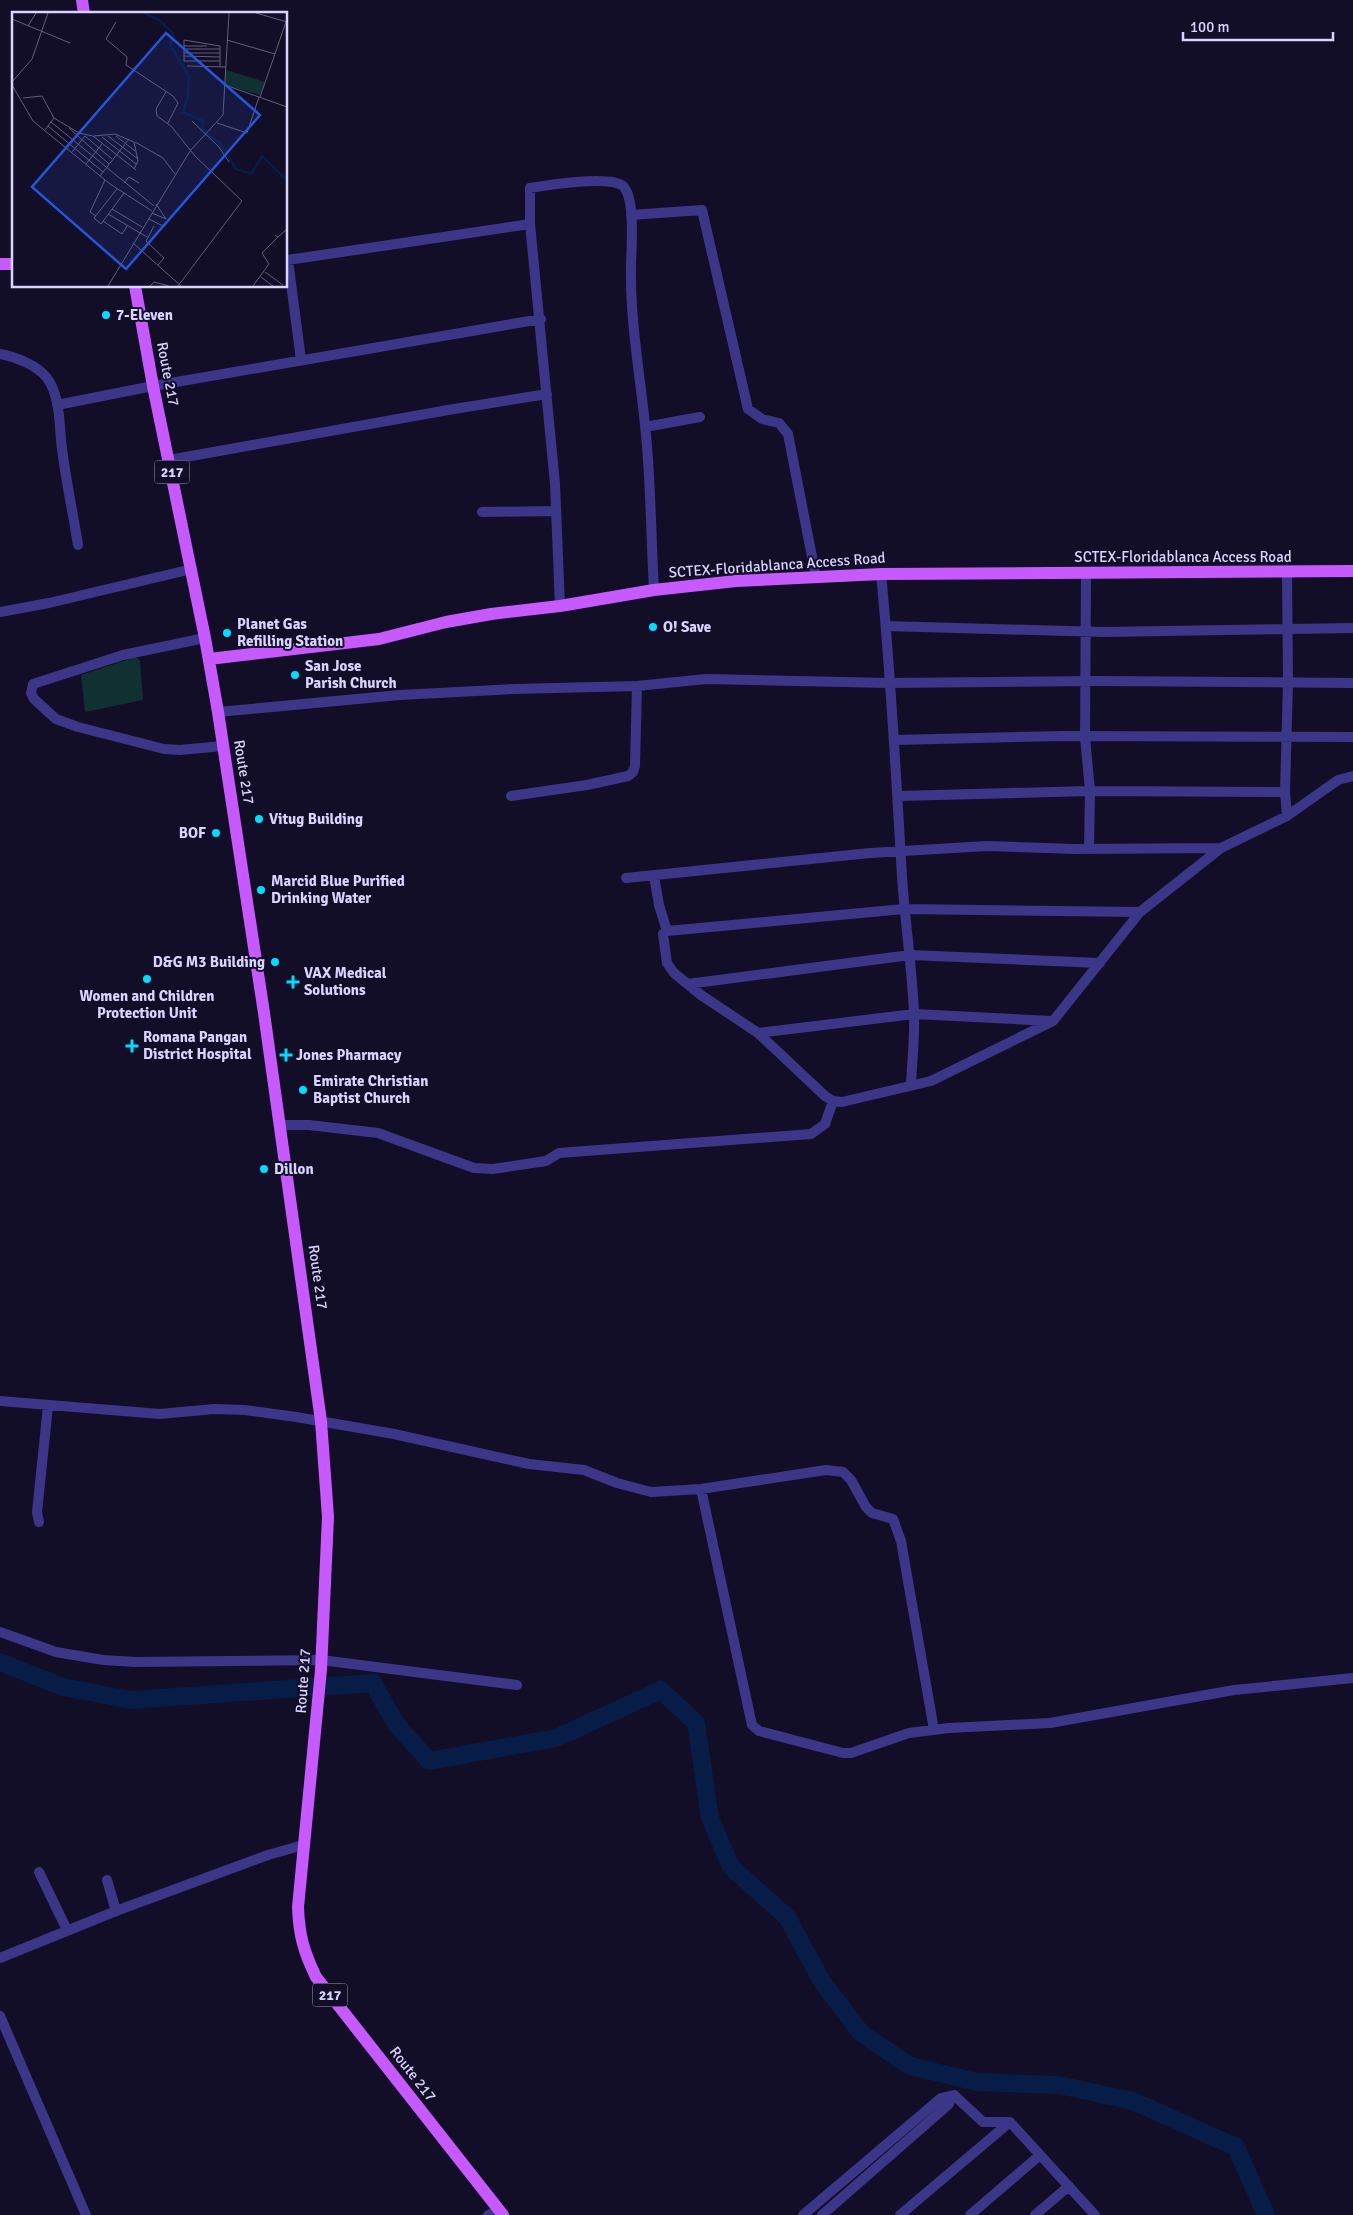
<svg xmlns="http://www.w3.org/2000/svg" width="1353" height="2215" font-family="Signika,sans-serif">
<rect width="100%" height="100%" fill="#130e27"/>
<!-- green -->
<path fill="#103131" d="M 136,657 L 140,661 L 143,700 L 85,712 L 81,675 Z"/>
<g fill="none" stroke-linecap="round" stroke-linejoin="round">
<!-- river -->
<path stroke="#071c46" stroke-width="18" d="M 0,1662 L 63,1687 L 131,1700 L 373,1683 L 396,1724 L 429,1761 L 556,1738 L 661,1690 L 696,1723 L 710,1818 L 731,1867 L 787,1917 L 823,1983 L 862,2034 L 910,2066 L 977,2082 L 1059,2085 L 1133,2101 L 1236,2147 L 1266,2215"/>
<!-- minor -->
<path stroke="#3c3688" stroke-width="10" d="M 631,215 L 702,210 L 748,409 L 762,419 L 779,423 L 788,434 L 816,577
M 0,354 C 16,357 37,365 47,378 C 61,397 59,427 62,449 C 66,481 73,513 78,545
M 301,360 L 288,260 L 530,224
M 57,405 L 153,386 L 541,319
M 645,427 L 700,417
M 169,460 L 448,410 L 547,394
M 482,512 L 556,511
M 1086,573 L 1085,737 L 1090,791 L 1089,849
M 881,574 C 891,675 896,776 902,877 C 905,922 912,967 914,1013 C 915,1037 912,1061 911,1085
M 560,606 L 555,484 L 530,224 L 530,188 C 548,185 610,175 623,186 C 636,198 631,251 631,268 C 630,324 641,379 646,435 C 651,486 651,538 654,590
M 0,612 L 49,603 L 192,569
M 886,626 L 1102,632 L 1353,628
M 205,638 L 123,655 L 33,684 L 31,693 L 34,699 L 56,719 L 78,727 L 164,749 L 180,750 L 223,746
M 218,712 L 400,695 L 514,689 L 637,686 L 706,679 L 889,683 L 1100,681 L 1353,683
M 895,740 L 1063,736 L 1353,737
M 511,796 L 587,785 L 628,776 L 633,772 L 635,766 L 637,686
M 898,796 L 1090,791 L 1285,792
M 1287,816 L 1285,792 L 1288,683 L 1287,572
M 654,876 L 659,905 L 667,931
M 626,878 L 870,853 L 987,846 L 1075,849 L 1221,848 L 1287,816 L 1338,780 L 1353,776
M 1140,912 L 904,909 L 667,931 L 663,934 L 667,963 L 674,973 L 701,995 L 758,1033 L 825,1096 L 833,1101 L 842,1102 L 931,1081 L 1053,1021 L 1140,912 L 1221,848
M 688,984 L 910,955 L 1100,963
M 758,1033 L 914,1014 L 1052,1021
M 280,1125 L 309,1125 L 378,1133 L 474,1168 L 493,1169 L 546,1161 L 559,1153 L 811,1134 L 825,1124 L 833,1101
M 0,1401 L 160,1414 L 214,1409 L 245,1410 L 296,1417 L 394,1434 L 529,1464 L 584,1470 L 617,1483 L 651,1492 L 701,1489 L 826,1470 L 843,1472 L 851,1480 L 866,1507 L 872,1513 L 893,1519 L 901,1541 L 934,1730
M 701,1489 L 752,1725 L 759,1731 L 843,1753 L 851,1753 L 909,1733 L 949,1728 L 1050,1723 L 1234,1690 L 1353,1678
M 39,1522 L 37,1512 L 48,1406
M 0,1632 L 56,1652 L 103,1660 L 136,1662 L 321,1660 L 517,1685
M 39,1872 L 67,1930
M 107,1880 L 116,1911
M 0,1958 L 116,1911 L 268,1855 L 303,1845
M 0,2016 L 86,2215
M 954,2095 L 983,2122 L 1010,2122
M 488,2215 L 499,2210
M 803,2215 L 941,2098 L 954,2095
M 822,2215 L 948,2105 L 954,2095
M 900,2215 L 1010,2122 L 1095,2215
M 970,2215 L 1040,2155
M 1035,2215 L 1069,2186"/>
<!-- major -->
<path stroke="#c75aff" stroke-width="12" d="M 82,0 L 84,14
M 0,264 L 14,264
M 135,286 L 153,386 L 205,638 L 218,712 L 264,1013 L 321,1421 L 328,1517 L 321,1670 L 298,1907 C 299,1936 304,1952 316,1977 L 503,2215
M 209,659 L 379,639 L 446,622 L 491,614 L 560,606 L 654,590 L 736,581 L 881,574 L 1353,571"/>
</g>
<!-- markers -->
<g fill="#00ddfe" stroke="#130e27" stroke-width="2">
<circle cx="106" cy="315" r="5"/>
<circle cx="653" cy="627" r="5"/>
<circle cx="227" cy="633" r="5"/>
<circle cx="295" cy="675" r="5"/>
<circle cx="259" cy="819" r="5"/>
<circle cx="216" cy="833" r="5"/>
<circle cx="261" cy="890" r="5"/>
<circle cx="275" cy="962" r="5"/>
<circle cx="147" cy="979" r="5"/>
<path d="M290.5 974.5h5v5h5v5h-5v5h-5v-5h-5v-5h5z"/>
<path d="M129.5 1038.5h5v5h5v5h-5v5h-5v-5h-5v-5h5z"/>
<path d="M283.5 1047.5h5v5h5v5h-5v5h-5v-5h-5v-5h5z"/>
<circle cx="303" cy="1090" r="5"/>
<circle cx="264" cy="1169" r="5"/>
</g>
<g text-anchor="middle" stroke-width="4" stroke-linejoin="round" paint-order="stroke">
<!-- shield labels -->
<g fill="#130e27" stroke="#9e98be" stroke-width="1">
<rect x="154.5" y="460.5" width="35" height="23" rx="4"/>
<rect x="312.5" y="1983.5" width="35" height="23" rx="4"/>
</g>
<g font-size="14" font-weight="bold" fill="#dad3ff">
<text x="172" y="477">217</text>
<text x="330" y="2000">217</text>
</g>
<!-- poi labels -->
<g font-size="15" font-weight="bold" fill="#dad3ff" stroke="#130e27" text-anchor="start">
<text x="116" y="320">7-Eleven</text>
<text x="237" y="629">Planet Gas<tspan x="237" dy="17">Refilling Station</tspan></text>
<text x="663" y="632">O! Save</text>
<text x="305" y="671">San Jose<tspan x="305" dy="17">Parish Church</tspan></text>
<text x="269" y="824">Vitug Building</text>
<text x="206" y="838" text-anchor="end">BOF</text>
<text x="271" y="886">Marcid Blue Purified<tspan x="271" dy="17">Drinking Water</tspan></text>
<text x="265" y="967" text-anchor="end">D&amp;G M3 Building</text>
<text x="304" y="978">VAX Medical<tspan x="304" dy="17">Solutions</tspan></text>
<text x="147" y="1001" text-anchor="middle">Women and Children<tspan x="147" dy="17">Protection Unit</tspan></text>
<text x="143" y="1042">Romana Pangan<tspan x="143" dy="17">District Hospital</tspan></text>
<text x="296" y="1060">Jones Pharmacy</text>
<text x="313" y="1086">Emirate Christian<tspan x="313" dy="17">Baptist Church</tspan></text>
<text x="274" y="1174">Dillon</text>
</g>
<!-- street labels -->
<g font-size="15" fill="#dad3ff" stroke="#130e27">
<text transform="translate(168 374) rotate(79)" y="5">Route 217</text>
<text x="1183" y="562">SCTEX-Floridablanca Access Road</text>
<text transform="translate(777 565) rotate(-4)" y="5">SCTEX-Floridablanca Access Road</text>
<text transform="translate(244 772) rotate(81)" y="5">Route 217</text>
<text transform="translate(318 1277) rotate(82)" y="5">Route 217</text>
<text transform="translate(303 1681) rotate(-86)" y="5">Route 217</text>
<text transform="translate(413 2074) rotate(52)" y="5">Route 217</text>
</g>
</g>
<!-- overview -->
<g transform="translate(12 12)">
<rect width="275" height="275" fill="#130e27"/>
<path d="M 214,58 L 253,70 L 248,83 L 213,73 Z" fill="#103131"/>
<path fill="none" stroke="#071c46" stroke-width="2.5" d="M 132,1 L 147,8 L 162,22 L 158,33 L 177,64 L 176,83 L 171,100 L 191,109 L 190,118 L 208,131 L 224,157 L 239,162 L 250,144 L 275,168"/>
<path fill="none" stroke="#635d7d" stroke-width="1" d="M 244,1 L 275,10M 0,7 L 58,31M 104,10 L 94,27 L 115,45 L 114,53 L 161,84 L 166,91 L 156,111M 16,14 L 24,1M 215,28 L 263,42M 172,34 L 195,34M 172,37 L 208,37M 172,41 L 208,41M 172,44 L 208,45M 208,49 L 172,49 L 172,28 L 208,34 L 208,55M 175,54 L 214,55M 0,70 L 20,47 L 36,1M 0,73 L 21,109 L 98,172 L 140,199M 213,73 L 275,95M 154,80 L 144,97 L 145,104 L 159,114 L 183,144 L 230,189 L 166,274M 248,85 L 275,7M 11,86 L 30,84 L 42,106 L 67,121 L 81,124 L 124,158M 180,109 L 207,135 L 217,150M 39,110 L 142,194M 205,111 L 235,121 L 247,85M 36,114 L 91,160M 57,116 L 97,152M 33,118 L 42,106M 73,124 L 100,147M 82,124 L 103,122 L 122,130 L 126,149 L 122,157M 96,124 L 126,147M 104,124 L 123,139M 90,125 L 124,152M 123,130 L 151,146 L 163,162M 60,140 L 73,124M 74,152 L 90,132M 88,164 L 117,127M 112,171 L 117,165 L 127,171M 105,177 L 82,206 L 89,212 L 112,181M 100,197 L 130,215M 140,201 L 154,207 L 144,192M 96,202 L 135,225M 84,204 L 78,200 L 93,168M 137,207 L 151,214M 91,209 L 110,222 L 115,214M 142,214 L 134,229 L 152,246 L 146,253M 263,223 L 266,225 L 275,217M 121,231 L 169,274M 253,260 L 271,273M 249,265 L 261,274M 96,274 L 178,139 L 211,103 L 217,1M 138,274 L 142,270 L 157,274M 241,274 L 257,252 L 250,241 L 266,225"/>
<path fill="#2655da" fill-opacity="0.15" stroke="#2655da" stroke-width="2.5" d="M 154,21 L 248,103 L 114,257 L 20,175 Z"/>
<rect width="275" height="275" fill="none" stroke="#dad3ff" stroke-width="2.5"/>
</g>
<!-- scale -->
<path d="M1183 32v8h150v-8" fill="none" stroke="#dad3ff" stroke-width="2.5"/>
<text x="1190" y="32" font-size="15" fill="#dad3ff" stroke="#130e27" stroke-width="4" paint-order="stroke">100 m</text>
</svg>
